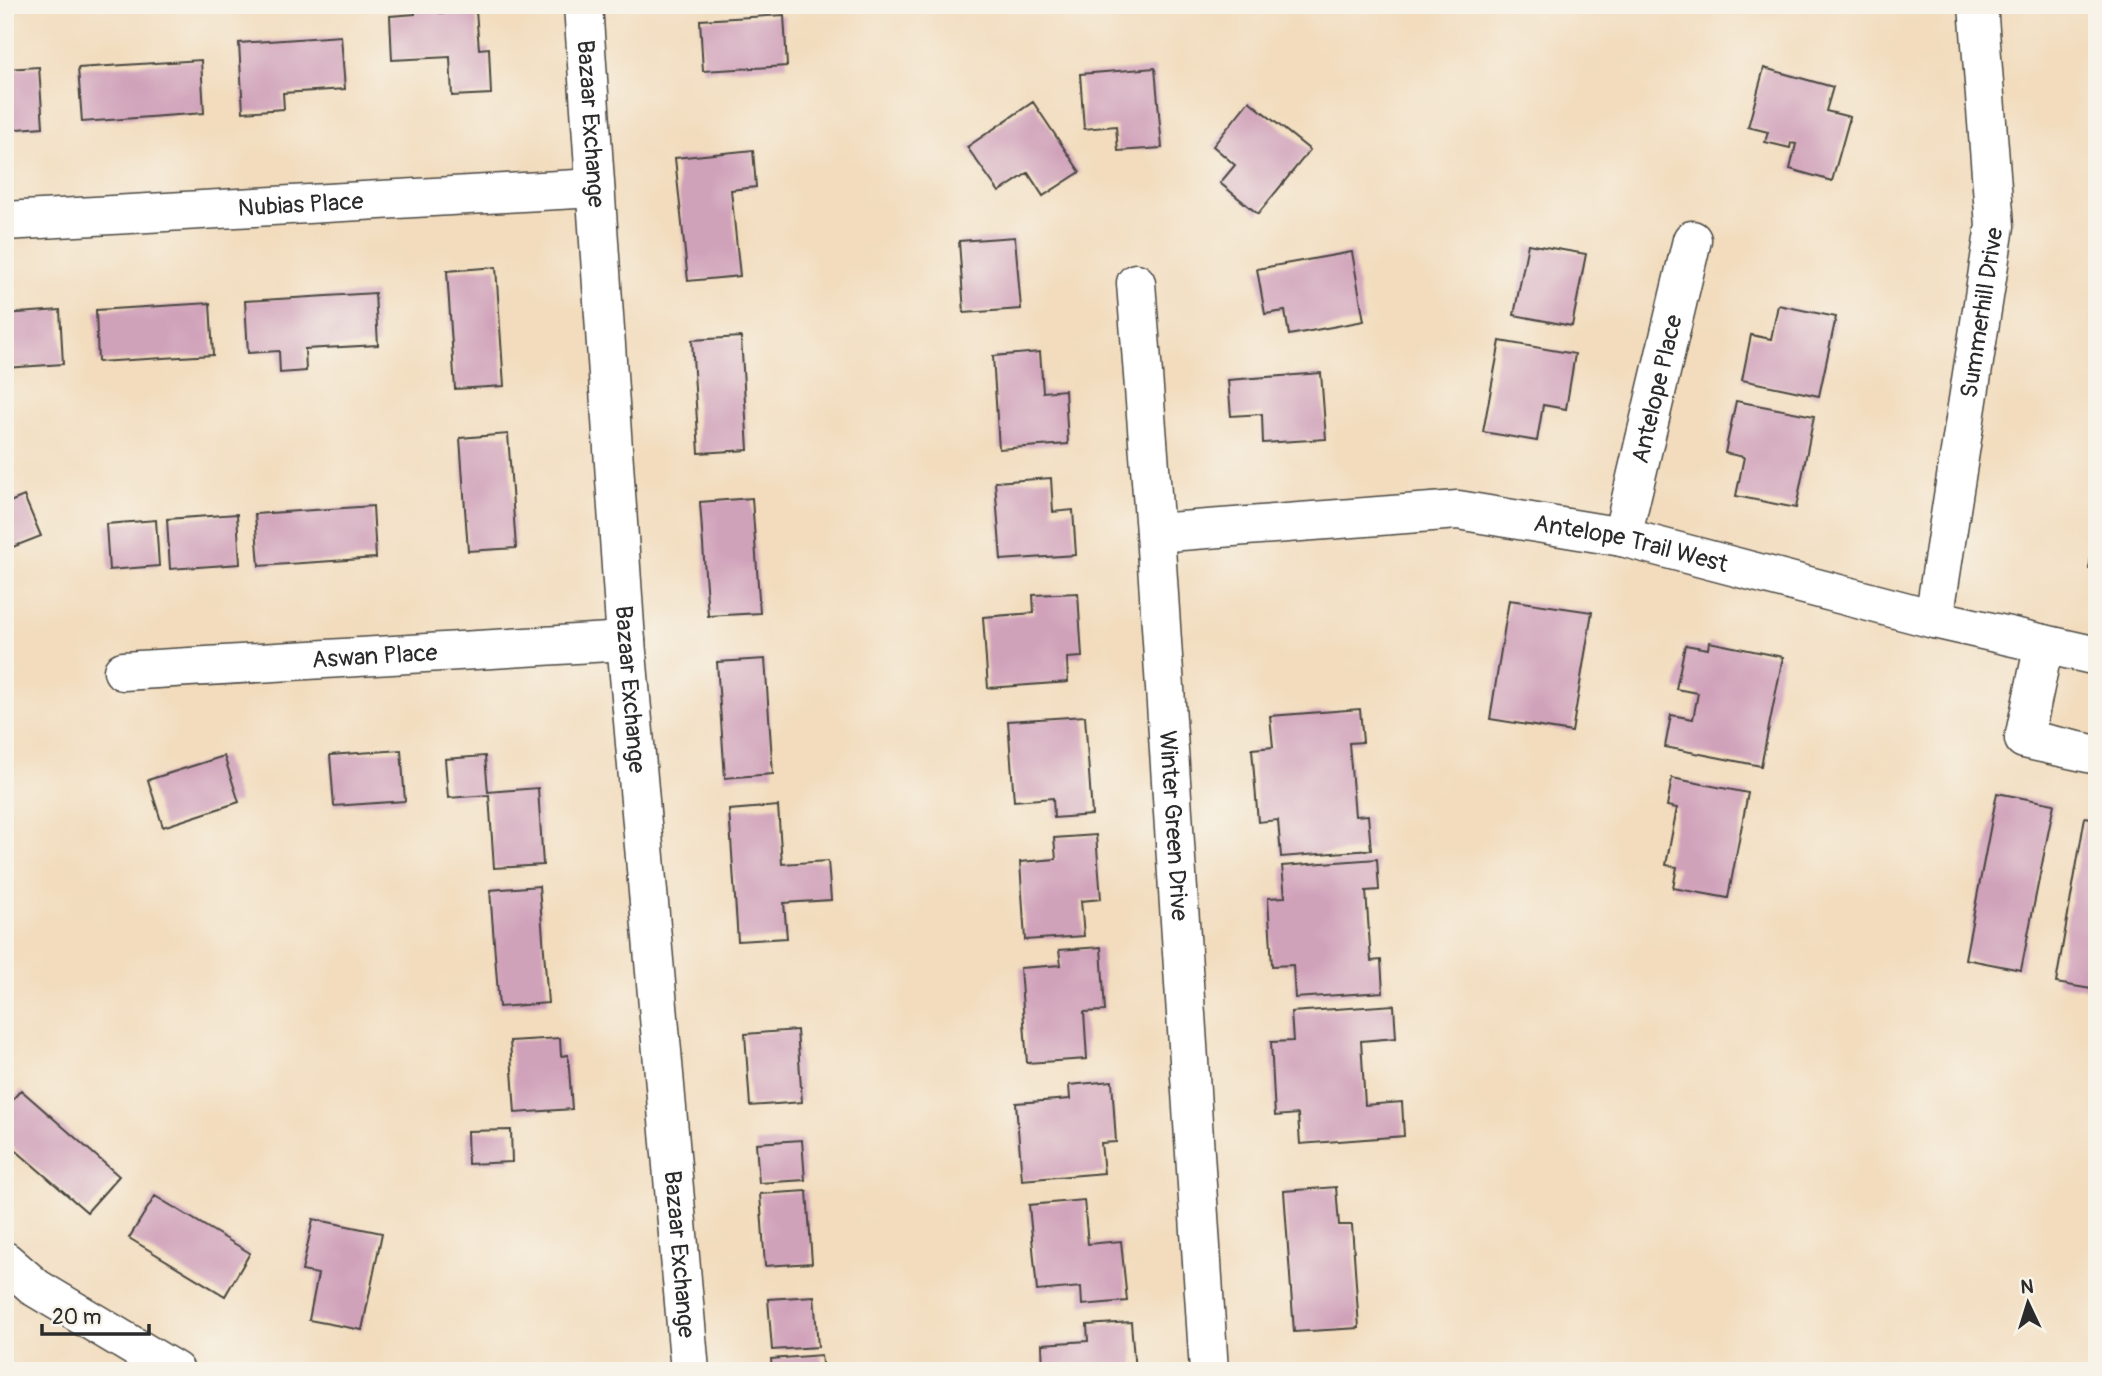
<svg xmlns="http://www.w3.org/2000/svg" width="2102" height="1376" font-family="Pangolin,sans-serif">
<rect width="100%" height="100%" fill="#f7f3e8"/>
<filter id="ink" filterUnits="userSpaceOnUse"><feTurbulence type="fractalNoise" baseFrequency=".0143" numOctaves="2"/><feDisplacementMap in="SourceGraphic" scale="14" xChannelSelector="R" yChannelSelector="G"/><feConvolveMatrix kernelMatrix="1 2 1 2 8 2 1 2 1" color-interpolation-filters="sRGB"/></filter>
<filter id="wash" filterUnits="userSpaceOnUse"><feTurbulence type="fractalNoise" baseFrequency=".00686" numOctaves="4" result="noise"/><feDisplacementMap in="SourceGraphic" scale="28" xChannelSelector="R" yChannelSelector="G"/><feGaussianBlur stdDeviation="1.57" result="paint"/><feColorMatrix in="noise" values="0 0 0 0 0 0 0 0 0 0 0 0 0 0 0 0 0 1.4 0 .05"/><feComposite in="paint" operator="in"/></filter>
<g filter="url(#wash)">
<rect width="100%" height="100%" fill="#f2dcbd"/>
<g id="blocks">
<!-- building -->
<path fill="#d0a2ba" d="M 415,5 L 439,5 L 440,13 L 476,11 L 479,49 L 489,48 L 491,94 L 452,96 L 450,57 L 392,60 L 390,16 L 415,14 Z
M 784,15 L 787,66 L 703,71 L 700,20 Z
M 341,36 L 345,89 L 283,93 L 284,109 L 243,112 L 239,43 Z
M 201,60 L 204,113 L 82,122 L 78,68 Z
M 39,67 L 43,127 L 5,130 L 5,69 Z
M 1155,68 L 1162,148 L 1118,151 L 1116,126 L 1084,129 L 1080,74 Z
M 1764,68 L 1833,87 L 1826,111 L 1850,117 L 1832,181 L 1790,169 L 1796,144 L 1791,143 L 1790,148 L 1765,142 L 1768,132 L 1748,127 Z
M 1249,101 L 1310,150 L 1258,214 L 1220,183 L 1235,165 L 1213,146 Z
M 1033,102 L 1080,172 L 1043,196 L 1028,173 L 999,192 L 967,147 Z
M 753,150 L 756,187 L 731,190 L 740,276 L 688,281 L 675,158 Z
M 1015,237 L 1021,309 L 964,313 L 959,241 Z
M 1528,244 L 1586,254 L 1572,326 L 1514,315 Z
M 1352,252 L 1364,321 L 1289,335 L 1285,311 L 1265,314 L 1257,269 Z
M 496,267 L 504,386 L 455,389 L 447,271 Z
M 375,293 L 378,345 L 305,349 L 306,371 L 280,373 L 279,351 L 248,353 L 245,301 Z
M 210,303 L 213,355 L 98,362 L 96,310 Z
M 1778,305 L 1836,317 L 1819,396 L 1742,380 L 1751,335 L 1771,339 Z
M 60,310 L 63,364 L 5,368 L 5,314 Z
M 741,337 L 748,450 L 699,453 L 692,340 Z
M 1500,341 L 1575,354 L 1566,409 L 1543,405 L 1537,441 L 1483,432 Z
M 1040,352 L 1043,392 L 1065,390 L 1068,444 L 999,449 L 993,356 Z
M 1321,373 L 1326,439 L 1263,443 L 1262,414 L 1231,416 L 1228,380 Z
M 1736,401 L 1814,416 L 1796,508 L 1736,496 L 1744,457 L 1725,453 Z
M 508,434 L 516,548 L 468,551 L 460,438 Z
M 1051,478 L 1053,512 L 1073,510 L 1076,555 L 1001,560 L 995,482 Z
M 24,496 L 41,536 L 5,550 L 5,504 Z
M 752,498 L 760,613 L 708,616 L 700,502 Z
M 373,506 L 376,558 L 259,566 L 255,514 Z
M 237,514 L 240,564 L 170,569 L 167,519 Z
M 156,520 L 159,566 L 109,570 L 106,524 Z
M 2095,536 L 2097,536 L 2097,570 L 2089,569 Z
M 1078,593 L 1082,657 L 1067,658 L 1068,682 L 988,688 L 983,617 L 1034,613 L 1033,595 Z
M 1509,600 L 1592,612 L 1572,732 L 1490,719 Z
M 1709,642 L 1783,657 L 1761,766 L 1665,747 L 1671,715 L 1693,719 L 1698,693 L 1676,689 L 1685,645 L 1708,649 Z
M 765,659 L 773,774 L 725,778 L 717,662 Z
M 1360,709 L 1363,742 L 1349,743 L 1355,816 L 1368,815 L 1371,850 L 1281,857 L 1278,820 L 1258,822 L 1252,749 L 1273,747 L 1270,716 Z
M 1085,716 L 1092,815 L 1054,818 L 1053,798 L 1014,801 L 1008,721 Z
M 401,750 L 405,801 L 334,806 L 330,755 Z
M 224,756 L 239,802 L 163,827 L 148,780 Z
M 485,756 L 488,792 L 538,788 L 543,865 L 494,868 L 489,795 L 448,798 L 445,759 Z
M 1672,778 L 1748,793 L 1728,898 L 1673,888 L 1677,867 L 1666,865 L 1677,808 L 1667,806 Z
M 1997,793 L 2054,804 L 2021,970 L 1965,959 Z
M 778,806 L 782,864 L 828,861 L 831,900 L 784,903 L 787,938 L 738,941 L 729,810 Z
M 2085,817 L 2097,819 L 2097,990 L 2056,983 Z
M 1096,835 L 1101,899 L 1081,901 L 1084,936 L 1025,940 L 1020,862 L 1056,859 L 1054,838 Z
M 1377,859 L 1379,890 L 1366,891 L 1371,961 L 1381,960 L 1383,992 L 1295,998 L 1293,965 L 1272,966 L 1268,898 L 1285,897 L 1282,866 Z
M 539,886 L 548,1003 L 499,1007 L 490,890 Z
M 1101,947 L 1105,1011 L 1084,1012 L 1087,1059 L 1027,1063 L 1020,968 L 1061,965 L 1059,950 Z
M 1394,1005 L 1396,1038 L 1361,1041 L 1365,1105 L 1402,1102 L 1404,1136 L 1300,1144 L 1298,1114 L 1275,1116 L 1271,1042 L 1293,1041 L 1291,1012 Z
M 797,1030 L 802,1102 L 750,1106 L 745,1034 Z
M 560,1038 L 561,1056 L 568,1055 L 572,1109 L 515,1113 L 510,1041 Z
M 1112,1081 L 1116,1142 L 1101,1143 L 1104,1173 L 1022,1180 L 1016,1103 L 1070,1099 L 1069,1085 Z
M 21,1090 L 119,1176 L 87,1212 L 5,1141 L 5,1108 Z
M 511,1130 L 512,1162 L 468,1164 L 467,1131 Z
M 802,1140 L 805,1180 L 759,1183 L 756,1143 Z
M 1336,1187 L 1339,1225 L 1352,1225 L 1359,1328 L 1294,1332 L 1284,1191 Z
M 807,1191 L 812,1263 L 765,1266 L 760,1194 Z
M 155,1196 L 250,1253 L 225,1296 L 129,1238 Z
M 1084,1200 L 1088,1244 L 1121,1241 L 1127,1301 L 1082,1305 L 1081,1287 L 1037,1291 L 1029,1205 Z
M 313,1219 L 382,1233 L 362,1330 L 309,1320 L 318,1274 L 302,1271 Z
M 814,1296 L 818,1347 L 772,1350 L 768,1299 Z
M 1131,1322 L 1135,1371 L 1043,1371 L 1042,1344 L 1088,1341 L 1087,1325 Z
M 821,1355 L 823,1371 L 772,1371 L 771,1359 Z"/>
</g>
</g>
<g filter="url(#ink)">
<use href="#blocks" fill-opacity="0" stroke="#494641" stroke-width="2"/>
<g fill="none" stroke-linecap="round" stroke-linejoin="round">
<defs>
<g id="minor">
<path id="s1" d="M 583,5 L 626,641 L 690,1371"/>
<path id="s2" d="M 5,221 L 595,188"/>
<path id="s3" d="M 1136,283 L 1155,533 L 1209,1371"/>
<path id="s4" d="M 1155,533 L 1458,510 L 1622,537 L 1934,619 L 2097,656"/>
<path id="s5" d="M 1622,537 L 1692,240"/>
<path id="s6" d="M 1934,619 L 1995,226 L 1978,5"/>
<path d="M 2044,644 L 2024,739 L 2097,755"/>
<path id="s7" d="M 123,671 L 626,641"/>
<path d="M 5,1261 L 36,1288 L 175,1371"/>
</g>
</defs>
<!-- minor casing -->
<use href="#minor" stroke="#494641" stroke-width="41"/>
<!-- minor -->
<use href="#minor" stroke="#fff" stroke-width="38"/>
</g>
</g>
<g text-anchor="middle" stroke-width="6" stroke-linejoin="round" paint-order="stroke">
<!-- street labels -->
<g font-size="24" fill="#2b2b2b" stroke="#f7f3e8">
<text dy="8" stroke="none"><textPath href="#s1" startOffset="119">Bazaar Exchange</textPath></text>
<text dy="8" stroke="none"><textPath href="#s2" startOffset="296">Nubias Place</textPath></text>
<text dy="8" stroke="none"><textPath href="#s6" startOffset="310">Summerhill Drive</textPath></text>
<text dy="8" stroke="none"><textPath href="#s5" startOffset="152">Antelope Place</textPath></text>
<text dy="8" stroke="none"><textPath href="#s4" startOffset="480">Antelope Trail West</textPath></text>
<text dy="8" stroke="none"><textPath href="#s7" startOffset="252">Aswan Place</textPath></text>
<text dy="8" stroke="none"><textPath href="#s1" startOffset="686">Bazaar Exchange</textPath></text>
<text dy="8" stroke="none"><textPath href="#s3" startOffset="544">Winter Green Drive</textPath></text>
<text dy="8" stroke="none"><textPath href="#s1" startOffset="1253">Bazaar Exchange</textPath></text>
</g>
</g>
<!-- margin -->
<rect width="2102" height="1376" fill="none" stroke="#f7f3e8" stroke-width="28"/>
<!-- north arrow -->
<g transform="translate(2028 1303) rotate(356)" stroke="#f7f3e8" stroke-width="5" paint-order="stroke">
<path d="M0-5L12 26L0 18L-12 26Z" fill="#2b2b2b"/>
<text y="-10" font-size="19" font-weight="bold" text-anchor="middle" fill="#2b2b2b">N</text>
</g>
<!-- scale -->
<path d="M42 1324v10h107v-10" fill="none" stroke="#2b2b2b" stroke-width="3.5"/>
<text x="52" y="1324" font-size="21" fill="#2b2b2b" stroke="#f7f3e8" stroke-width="5" paint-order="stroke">20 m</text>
</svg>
